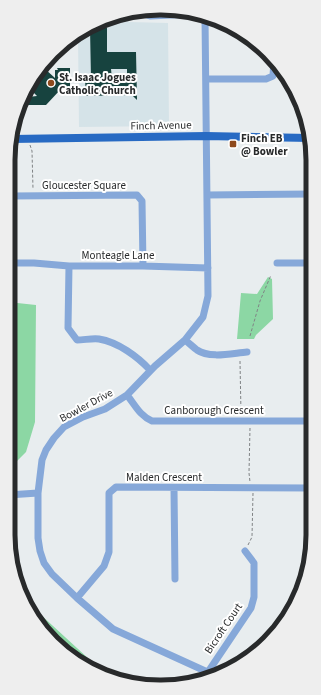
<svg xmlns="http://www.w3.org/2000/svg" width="321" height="695" font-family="'Source Sans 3',sans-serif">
<rect width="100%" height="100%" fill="#e8edef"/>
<!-- built -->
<path fill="#d5e3e8" d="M 101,20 L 126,20 L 129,22 L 168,23 L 169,126 L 79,127 L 78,36 Z"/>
<!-- green -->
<path fill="#8cd7a4" d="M 268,277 L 272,279 L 273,319 L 256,335 L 254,339 L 237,339 L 241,293 L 257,294 Z
M 8,302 L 36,305 L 35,422 L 26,452 L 16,462 L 8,464 L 8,432 L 14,417 L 17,353 L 8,353 Z
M 28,603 L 90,660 L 139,684 L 131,684 L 84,667 L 46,635 Z"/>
<!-- building -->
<path fill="#17433f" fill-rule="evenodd" d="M 90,28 L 107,28 L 107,52 L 136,52 L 137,100 L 132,95 L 86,96 L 85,79 L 91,79 ZM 111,69 L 127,69 L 127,78 L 112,79 Z
M 57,68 L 70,68 L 70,88 L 61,89 L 46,105 L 28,105 L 28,97 L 37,96 L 29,88 L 42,69 L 45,69 L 55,78 L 55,70 L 58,70 Z"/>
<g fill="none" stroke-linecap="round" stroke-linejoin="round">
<!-- path -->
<path stroke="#808385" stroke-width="1" stroke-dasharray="3 2" stroke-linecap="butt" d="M 30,145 L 32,151 L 33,189
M 310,148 L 311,182
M 250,336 L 260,301 L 271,275
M 240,361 L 241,414
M 250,428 L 249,473 L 250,482
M 248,545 L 252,537 L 253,493"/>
<!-- minor -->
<path stroke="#86a8d9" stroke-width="7" d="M 141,12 L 143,14 L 150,16 L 193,14
M 205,17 L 208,296 L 203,317 L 185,340 L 155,366 L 127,395 L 105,409 L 83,417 L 64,427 L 54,438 L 46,450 L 42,460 L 38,493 L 38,538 L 40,551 L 44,563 L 52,574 L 77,598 L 113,629 L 214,675
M 206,79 L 266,79 L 273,76 L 274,60
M 207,195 L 312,194
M 8,198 L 11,196 L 137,195 L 142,201 L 143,266
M 8,263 L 34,263 L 69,266 L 143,266 L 208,268
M 277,263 L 312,263
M 69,266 L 68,328 L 77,340 C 84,340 93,338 99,339 C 118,342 138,357 150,370
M 185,340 C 189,343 193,347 197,350 C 210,359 233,353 247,352
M 127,395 C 135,405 140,416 152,421 L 313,421
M 174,488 L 175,579
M 8,495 L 38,493
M 77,598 L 104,566 L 109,552 L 109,493 L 116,487 L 313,488
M 208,672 L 251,608 L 254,597 L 254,563 L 245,551"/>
<!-- major -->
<path stroke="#276ac3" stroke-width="8" d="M 12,139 L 206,136 L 311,138"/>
</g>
<!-- markers -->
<g fill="#8e4a1d" stroke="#fff" stroke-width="1.5">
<circle cx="51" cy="83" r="4"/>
<rect x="229" y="140" width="8" height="8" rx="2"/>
</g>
<g text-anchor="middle" stroke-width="4" stroke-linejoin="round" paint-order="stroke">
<!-- poi labels -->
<g font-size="11" font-weight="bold" fill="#282a2b" stroke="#fff" text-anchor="start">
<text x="59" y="81">St. Isaac Jogues<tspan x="59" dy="13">Catholic Church</tspan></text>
<text x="241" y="142">Finch EB<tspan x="241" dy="13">@ Bowler</tspan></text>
</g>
<!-- street labels -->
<g font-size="11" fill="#282a2b" stroke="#fff">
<text transform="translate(161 125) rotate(-1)" y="4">Finch Avenue</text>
<text x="84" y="189">Gloucester Square</text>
<text x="118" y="259">Monteagle Lane</text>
<text transform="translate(86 405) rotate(-28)" y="4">Bowler Drive</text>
<text x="214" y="414">Canborough Crescent</text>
<text x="164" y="481">Malden Crescent</text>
<text transform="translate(223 628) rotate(-56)" y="4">Bicroft Court</text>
</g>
</g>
<!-- crop -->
<path d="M0 0H321V695H0ZM160 15H161A145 145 0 0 1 306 160V535A145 145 0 0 1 161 680H160A145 145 0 0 1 15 535V160A145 145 0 0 1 160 15Z" fill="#eee" fill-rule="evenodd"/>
<path fill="none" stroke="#282a2b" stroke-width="5" d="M160 15H161A145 145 0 0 1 306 160V535A145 145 0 0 1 161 680H160A145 145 0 0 1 15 535V160A145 145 0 0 1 160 15Z"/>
</svg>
